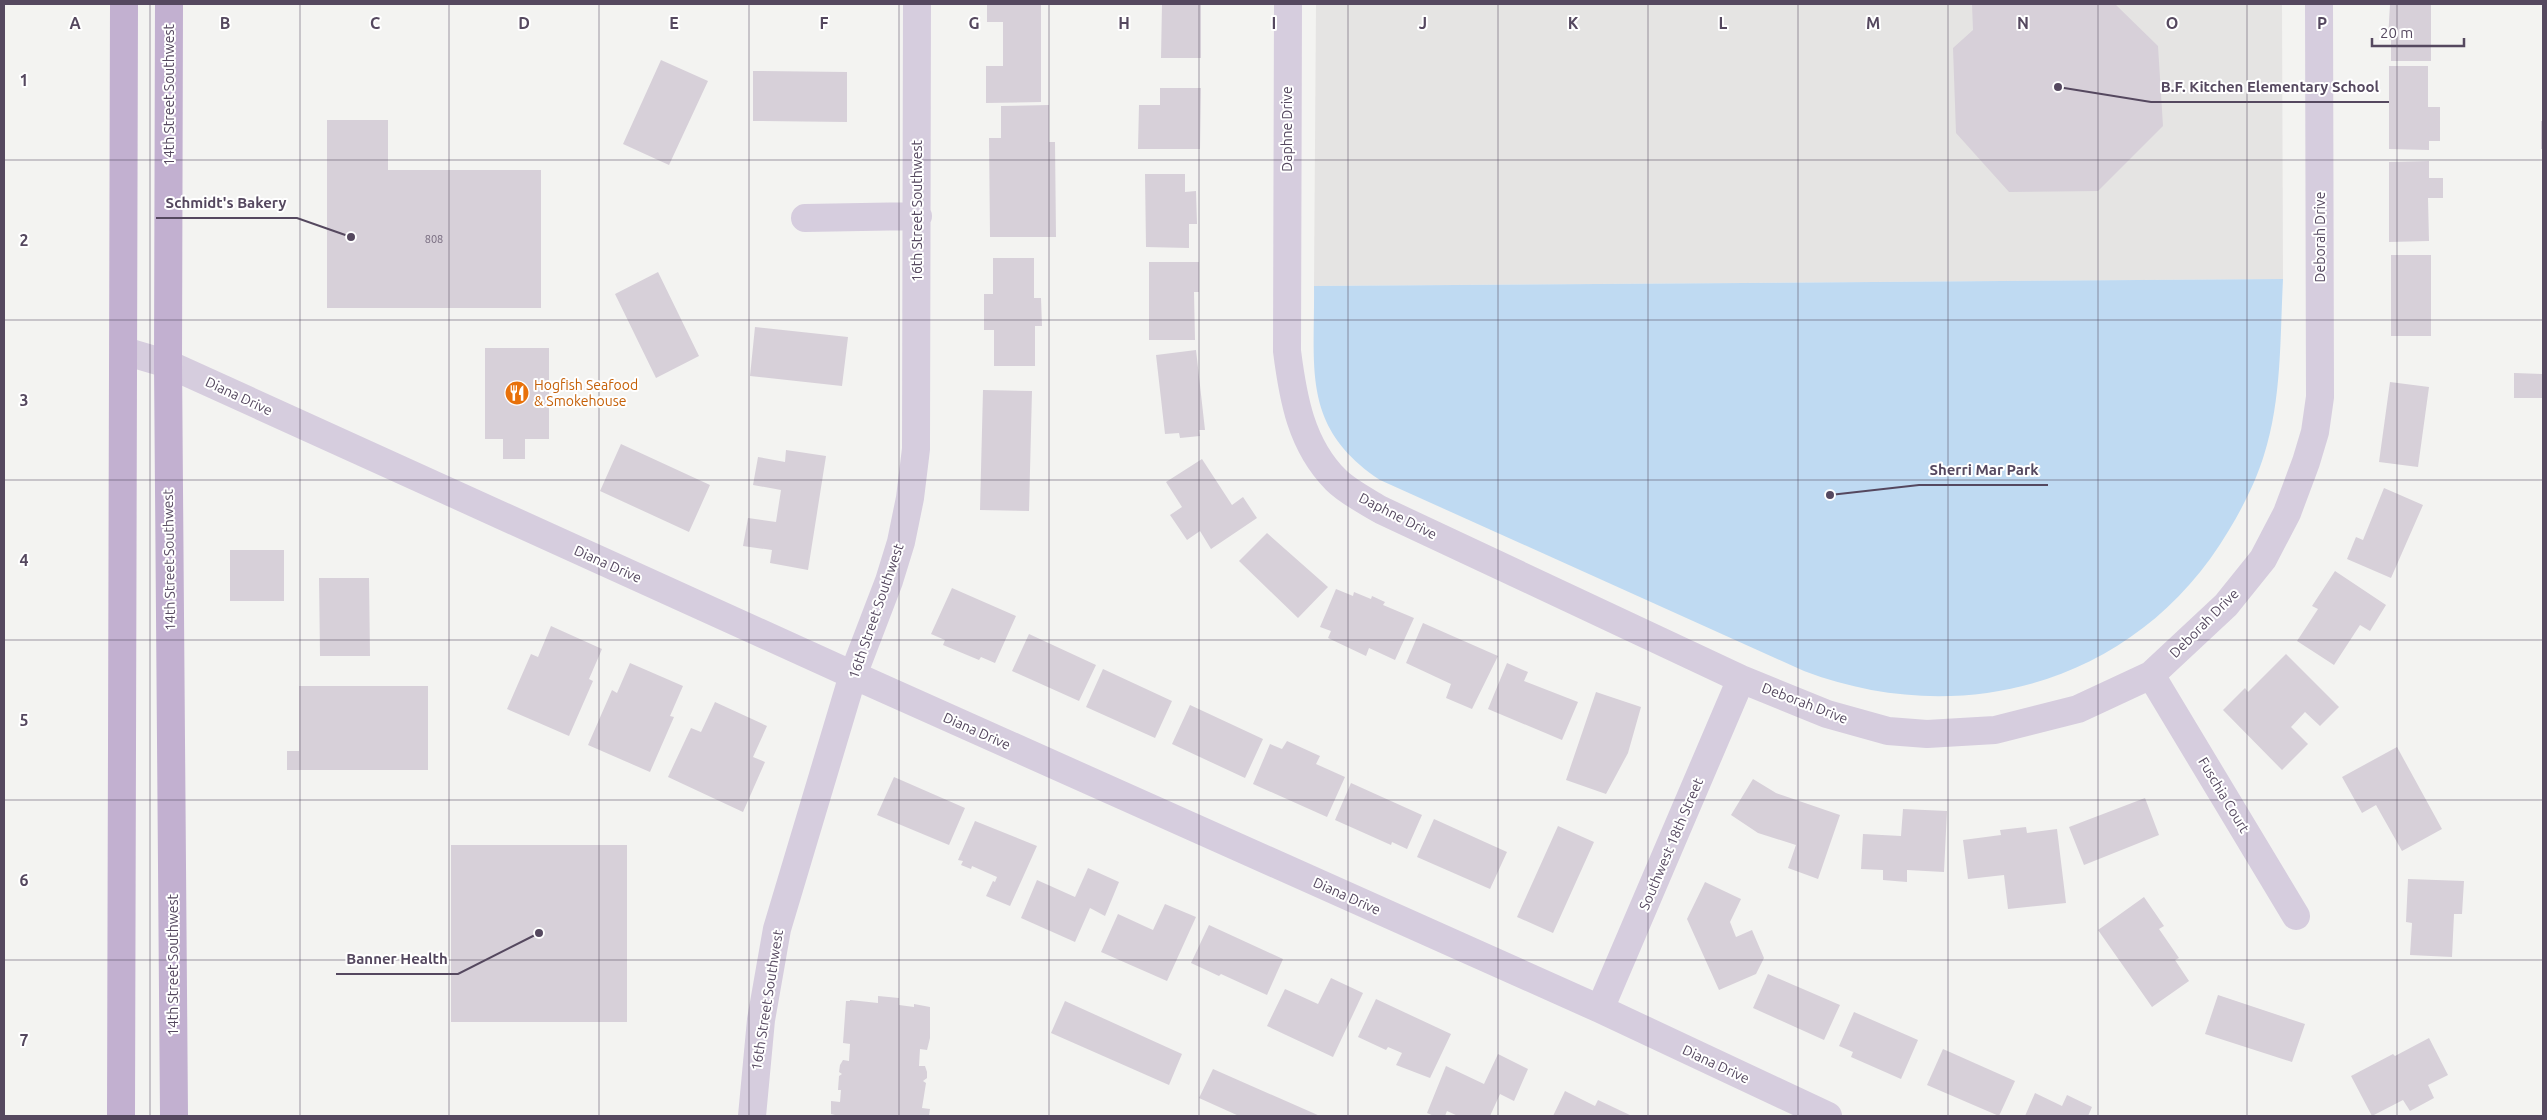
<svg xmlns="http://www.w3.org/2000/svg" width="2547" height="1120" font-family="Ubuntu,sans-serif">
<rect width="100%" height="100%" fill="#f3f3f1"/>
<!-- education -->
<path fill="#e5e4e3" d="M 1316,4 L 2282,4 L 2283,279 L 1314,286 Z"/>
<!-- green -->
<path fill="#bfdaf2" d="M 2283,279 C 2280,337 2282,399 2264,455 C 2256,481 2243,507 2229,530 C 2140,681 1965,732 1804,671 L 1380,480 C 1301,427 1315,370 1314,286 Z"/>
<!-- building -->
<path fill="#d7d0d9" d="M 987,4 L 1041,4 L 1041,102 L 986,103 L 986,66 L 1003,66 L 1003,22 L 987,22 Z
M 1162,4 L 1201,4 L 1201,58 L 1161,58 Z
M 1972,4 L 2115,4 L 2158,46 L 2163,126 L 2098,191 L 2009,192 L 1956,133 L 1953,48 L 1973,30 Z
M 2390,4 L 2431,4 L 2431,61 L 2391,61 L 2391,40 L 2388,40 Z
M 661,60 L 708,81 L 669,165 L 623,144 Z
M 2389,66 L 2428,66 L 2428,107 L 2440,107 L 2440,141 L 2429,141 L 2429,150 L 2389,149 Z
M 753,71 L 847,72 L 847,122 L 753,121 Z
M 1160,88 L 1201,88 L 1200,149 L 1138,149 L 1139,105 L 1160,105 Z
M 1049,105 L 1049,142 L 1055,142 L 1056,237 L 990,237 L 989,138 L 1001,138 L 1001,106 Z
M 327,120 L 388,120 L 388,170 L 541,170 L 541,308 L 327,308 Z
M 2541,121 L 2543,121 L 2543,149 L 2541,149 Z
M 2429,161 L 2429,178 L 2443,178 L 2443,198 L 2428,198 L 2429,241 L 2389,242 L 2389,162 Z
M 1145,174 L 1185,174 L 1185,192 L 1196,191 L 1197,224 L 1189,224 L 1189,248 L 1146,247 Z
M 2391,255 L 2431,255 L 2431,336 L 2391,336 Z
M 993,258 L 1034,258 L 1034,298 L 1041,298 L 1042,326 L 1035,326 L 1035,366 L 994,366 L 994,330 L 984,330 L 984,294 L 993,294 Z
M 1149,262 L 1199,262 L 1199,292 L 1194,292 L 1195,340 L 1149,340 Z
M 658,272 L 699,356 L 656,378 L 615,294 Z
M 755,327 L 848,337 L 842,386 L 750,376 Z
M 485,348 L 549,348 L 549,439 L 525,439 L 525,459 L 503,459 L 503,439 L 485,439 Z
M 1196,350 L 1205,430 L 1199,430 L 1200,436 L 1180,438 L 1179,433 L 1165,434 L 1156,355 Z
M 2514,373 L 2543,374 L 2543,398 L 2514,398 Z
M 2390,382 L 2429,387 L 2418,467 L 2379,462 Z
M 983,390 L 1032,391 L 1029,511 L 980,510 Z
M 621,444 L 710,485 L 689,532 L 600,491 Z
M 786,450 L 826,456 L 808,570 L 770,563 L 772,550 L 743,546 L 748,518 L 776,522 L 781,490 L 753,485 L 758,457 L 785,462 Z
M 1202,459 L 1232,505 L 1243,497 L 1257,518 L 1211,549 L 1200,531 L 1187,540 L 1170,515 L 1182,507 L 1166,482 Z
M 2384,488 L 2423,505 L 2391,578 L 2347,559 L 2356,537 L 2363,540 Z
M 1267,533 L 1328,587 L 1298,618 L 1239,561 Z
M 230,550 L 284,550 L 284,601 L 230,601 Z
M 2335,571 L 2386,605 L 2370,631 L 2360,625 L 2334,665 L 2297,641 L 2318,609 L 2312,606 Z
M 319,578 L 369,578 L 370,656 L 320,656 Z
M 952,588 L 1016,616 L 995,663 L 981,657 L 979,660 L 943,645 L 945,640 L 931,634 Z
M 1336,589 L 1353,596 L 1354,592 L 1371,599 L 1372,596 L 1385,602 L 1383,605 L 1414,618 L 1395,660 L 1369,648 L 1366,656 L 1328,638 L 1331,631 L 1320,627 Z
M 1423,623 L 1498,656 L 1472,709 L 1446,698 L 1451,684 L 1406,663 Z
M 551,626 L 602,649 L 589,679 L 593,681 L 569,736 L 507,709 L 531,654 L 538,657 Z
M 1029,634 L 1096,665 L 1079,701 L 1012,671 Z
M 2286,654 L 2339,707 L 2320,726 L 2305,712 L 2291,727 L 2308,744 L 2282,770 L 2223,710 L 2245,688 L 2248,692 Z
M 630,663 L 683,686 L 670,716 L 674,717 L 650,772 L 588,745 L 612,690 L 617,693 Z
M 1507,663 L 1528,672 L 1524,681 L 1578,702 L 1562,740 L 1488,709 Z
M 1103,669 L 1172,701 L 1155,738 L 1086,707 Z
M 299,686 L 428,686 L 428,770 L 287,770 L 287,751 L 299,751 Z
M 1596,692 L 1641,707 L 1628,753 L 1606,794 L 1566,780 Z
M 715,702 L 767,726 L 753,757 L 765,762 L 743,812 L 668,777 L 691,728 L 701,732 Z
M 1190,705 L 1263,739 L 1245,778 L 1172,744 Z
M 1287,741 L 1320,756 L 1316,764 L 1345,777 L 1327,817 L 1253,784 L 1270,744 L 1282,749 Z
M 2397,747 L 2442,829 L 2402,851 L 2376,805 L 2362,813 L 2342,777 Z
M 894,777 L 965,808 L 949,845 L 877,815 Z
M 1753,779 L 1776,793 L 1840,815 L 1818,879 L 1788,868 L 1796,845 L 1758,833 L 1731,815 Z
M 1351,783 L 1422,815 L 1407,849 L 1392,842 L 1391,845 L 1335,820 Z
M 2145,798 L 2159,835 L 2084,865 L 2069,827 Z
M 1903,809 L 1947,811 L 1944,872 L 1907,870 L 1907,882 L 1883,880 L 1883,870 L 1861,869 L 1863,834 L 1901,836 Z
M 1434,819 L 1507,852 L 1490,889 L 1417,857 Z
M 975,821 L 1037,846 L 1010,906 L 986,896 L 993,881 L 995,882 L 997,877 L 972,866 L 971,869 L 961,865 L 963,861 L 958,860 Z
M 1558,826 L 1594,842 L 1553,933 L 1517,917 Z
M 2026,827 L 2027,833 L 2057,829 L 2066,903 L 2008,909 L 2004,875 L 1968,879 L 1963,840 L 2001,835 L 2000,830 Z
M 451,845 L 627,845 L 627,1022 L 451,1022 Z
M 1088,868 L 1119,882 L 1105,916 L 1090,908 L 1075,942 L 1021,918 L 1037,880 L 1075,897 Z
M 2408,879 L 2464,881 L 2462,914 L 2454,914 L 2452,957 L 2410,955 L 2412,923 L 2406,922 Z
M 1705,882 L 1741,899 L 1730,922 L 1736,937 L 1752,930 L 1764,958 L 1756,974 L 1719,990 L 1687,919 Z
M 2144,897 L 2164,926 L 2159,929 L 2179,958 L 2175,960 L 2189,981 L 2152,1007 L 2098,930 Z
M 1165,904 L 1196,917 L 1167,981 L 1101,952 L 1118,914 L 1153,930 Z
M 1209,925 L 1283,959 L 1267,995 L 1221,974 L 1219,976 L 1191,963 Z
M 1768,974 L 1840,1005 L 1824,1040 L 1753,1008 Z
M 1331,978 L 1363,993 L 1333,1057 L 1267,1026 L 1285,989 L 1318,1004 Z
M 2218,995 L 2305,1024 L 2292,1062 L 2205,1034 Z
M 878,996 L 899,998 L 899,1005 L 914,1007 L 914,1004 L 930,1007 L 930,1038 L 927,1050 L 920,1049 L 919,1066 L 925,1066 L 927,1072 L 927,1078 L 923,1081 L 926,1083 L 922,1108 L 930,1109 L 929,1116 L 839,1116 L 831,1114 L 831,1101 L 840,1102 L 841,1090 L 838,1090 L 839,1076 L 842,1074 L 839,1072 L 840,1065 L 843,1060 L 849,1061 L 850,1044 L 843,1043 L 846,1001 L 850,1001 L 850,1000 L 878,1003 Z
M 1376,999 L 1451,1034 L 1430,1078 L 1396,1065 L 1402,1053 L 1388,1047 L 1386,1050 L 1358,1037 Z
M 1065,1001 L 1182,1054 L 1169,1085 L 1051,1033 Z
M 1854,1012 L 1918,1040 L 1901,1079 L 1851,1057 L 1853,1052 L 1839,1046 Z
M 2429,1038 L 2448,1075 L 2428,1085 L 2434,1098 L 2410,1111 L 2403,1100 L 2372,1116 L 2351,1076 L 2393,1054 L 2395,1056 Z
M 1943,1049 L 2015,1081 L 1999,1116 L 1927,1085 Z
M 1498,1054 L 1528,1069 L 1514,1101 L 1500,1094 L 1490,1116 L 1458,1116 L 1447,1111 L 1445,1116 L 1434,1116 L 1427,1113 L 1446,1066 L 1484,1084 Z
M 1213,1069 L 1320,1116 L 1239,1116 L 1199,1098 Z
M 1565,1091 L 1595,1106 L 1598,1100 L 1632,1116 L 1553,1116 Z
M 2035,1093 L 2062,1106 L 2067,1095 L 2092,1107 L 2088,1116 L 2025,1116 Z"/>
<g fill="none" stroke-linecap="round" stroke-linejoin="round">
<!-- minor -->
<path stroke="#d6cdde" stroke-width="28" d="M 1288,4 L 1287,351 C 1293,398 1301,445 1336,480 C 1348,492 1366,501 1381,510 L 1741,679 L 1827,714 L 1888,731 L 1927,734 L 1995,730 L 2078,709 L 2151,675 L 2226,605 L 2263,559 L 2287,513 L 2306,462 L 2315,432 L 2320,397 L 2319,4
M 805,218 L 918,216
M 124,351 L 168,364 L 853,675 L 1600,1009 L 1828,1116
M 2151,675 L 2296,916
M 1600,1009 L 1741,679
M 752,1116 L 761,1020 L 777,929 L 853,675 L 889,581 L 901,542 L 910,498 L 916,449 L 917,4"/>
<!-- major -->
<path stroke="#c2b0d0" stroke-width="28" d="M 169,4 L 168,364 L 174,1116
M 121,1116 L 124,4"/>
</g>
<!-- grid -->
<path fill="none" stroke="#55485f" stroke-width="1" stroke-opacity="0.55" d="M 150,4 L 150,1116M 300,4 L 300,1116M 449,4 L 449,1116M 599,4 L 599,1116M 749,4 L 749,1116M 899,4 L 899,1116M 1049,4 L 1049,1116M 1199,4 L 1199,1116M 1348,4 L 1348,1116M 1498,4 L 1498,1116M 1648,4 L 1648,1116M 1798,4 L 1798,1116M 1948,4 L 1948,1116M 2098,4 L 2098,1116M 2247,4 L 2247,1116M 2397,4 L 2397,1116M 4,160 L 2543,160M 4,320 L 2543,320M 4,480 L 2543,480M 4,640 L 2543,640M 4,800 L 2543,800M 4,960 L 2543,960"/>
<!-- icons -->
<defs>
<symbol id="restaurant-disc" viewBox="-11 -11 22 22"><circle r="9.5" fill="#e8710a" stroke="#fff"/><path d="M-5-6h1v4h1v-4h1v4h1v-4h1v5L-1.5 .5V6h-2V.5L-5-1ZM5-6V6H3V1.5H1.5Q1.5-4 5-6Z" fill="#fff"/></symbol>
</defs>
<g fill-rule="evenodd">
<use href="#restaurant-disc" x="503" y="379" width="28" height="28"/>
</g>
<g text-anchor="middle" stroke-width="4" stroke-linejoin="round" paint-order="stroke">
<!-- number labels -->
<g font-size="11" fill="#766a7e">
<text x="434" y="243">808</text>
</g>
<!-- street labels -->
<g font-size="14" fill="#55485f" stroke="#fff">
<text transform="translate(169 95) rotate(-90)" y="5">14th Street Southwest</text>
<text transform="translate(1287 129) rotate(-90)" y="5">Daphne Drive</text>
<text transform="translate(917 211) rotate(-90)" y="5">16th Street Southwest</text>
<text transform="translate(2320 237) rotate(-90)" y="5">Deborah Drive</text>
<text transform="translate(239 396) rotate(25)" y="5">Diana Drive</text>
<text transform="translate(1398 516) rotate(27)" y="5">Daphne Drive</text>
<text transform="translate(169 560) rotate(-91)" y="5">14th Street Southwest</text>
<text transform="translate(608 564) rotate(24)" y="5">Diana Drive</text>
<text transform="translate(876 611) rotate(-71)" y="5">16th Street Southwest</text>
<text transform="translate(2204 623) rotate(-45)" y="5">Deborah Drive</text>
<text transform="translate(1805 703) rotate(21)" y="5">Deborah Drive</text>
<text transform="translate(977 731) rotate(24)" y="5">Diana Drive</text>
<text transform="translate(2224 795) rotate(59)" y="5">Fuschia Court</text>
<text transform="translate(1671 844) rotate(-67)" y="5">Southwest 18th Street</text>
<text transform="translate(1347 896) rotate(24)" y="5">Diana Drive</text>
<text transform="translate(173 965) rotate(-90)" y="5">14th Street Southwest</text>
<text transform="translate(767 1000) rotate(-81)" y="5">16th Street Southwest</text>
<text transform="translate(1716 1064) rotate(25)" y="5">Diana Drive</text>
</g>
<!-- food labels -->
<g font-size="14" fill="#c56008" stroke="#fff" text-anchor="start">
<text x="534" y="390">Hogfish Seafood<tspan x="534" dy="16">&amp; Smokehouse</tspan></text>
</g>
</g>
<g font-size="16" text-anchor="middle" font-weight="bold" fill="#55485f" stroke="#fff" stroke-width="4" stroke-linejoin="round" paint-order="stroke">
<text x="75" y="29">A</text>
<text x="225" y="29">B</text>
<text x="375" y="29">C</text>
<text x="524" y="29">D</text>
<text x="674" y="29">E</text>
<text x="824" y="29">F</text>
<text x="974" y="29">G</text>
<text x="1124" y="29">H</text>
<text x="1274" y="29">I</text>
<text x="1423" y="29">J</text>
<text x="1573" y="29">K</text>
<text x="1723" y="29">L</text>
<text x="1873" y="29">M</text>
<text x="2023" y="29">N</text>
<text x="2172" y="29">O</text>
<text x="2322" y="29">P</text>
<text x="24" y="86">1</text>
<text x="24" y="246">2</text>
<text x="24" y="406">3</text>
<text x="24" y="566">4</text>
<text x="24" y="726">5</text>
<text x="24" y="886">6</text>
<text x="24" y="1046">7</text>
</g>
<!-- callouts -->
<path fill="none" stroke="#55485f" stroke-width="2" d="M2058 87L2151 102H2389M351 237L297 218H156M1830 495L1919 485H2048M539 933L458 974H336"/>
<g fill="#55485f" stroke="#fff" stroke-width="2">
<circle cx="2058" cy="87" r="5"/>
<circle cx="351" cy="237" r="5"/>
<circle cx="1830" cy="495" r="5"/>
<circle cx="539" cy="933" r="5"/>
</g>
<g font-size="15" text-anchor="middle" font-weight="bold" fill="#55485f" stroke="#fff" stroke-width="4" stroke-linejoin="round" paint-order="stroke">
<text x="2270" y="92">B.F. Kitchen Elementary School</text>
<text x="226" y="208">Schmidt's Bakery</text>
<text x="1984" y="475">Sherri Mar Park</text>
<text x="397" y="964">Banner Health</text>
</g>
<!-- border -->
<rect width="2547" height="1120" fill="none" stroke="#55485f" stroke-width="10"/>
<!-- scale -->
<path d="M2372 38v8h92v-8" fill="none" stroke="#55485f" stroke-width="2.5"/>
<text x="2380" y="38" font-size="15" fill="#55485f" stroke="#ffffff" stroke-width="4" paint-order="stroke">20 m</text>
</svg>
